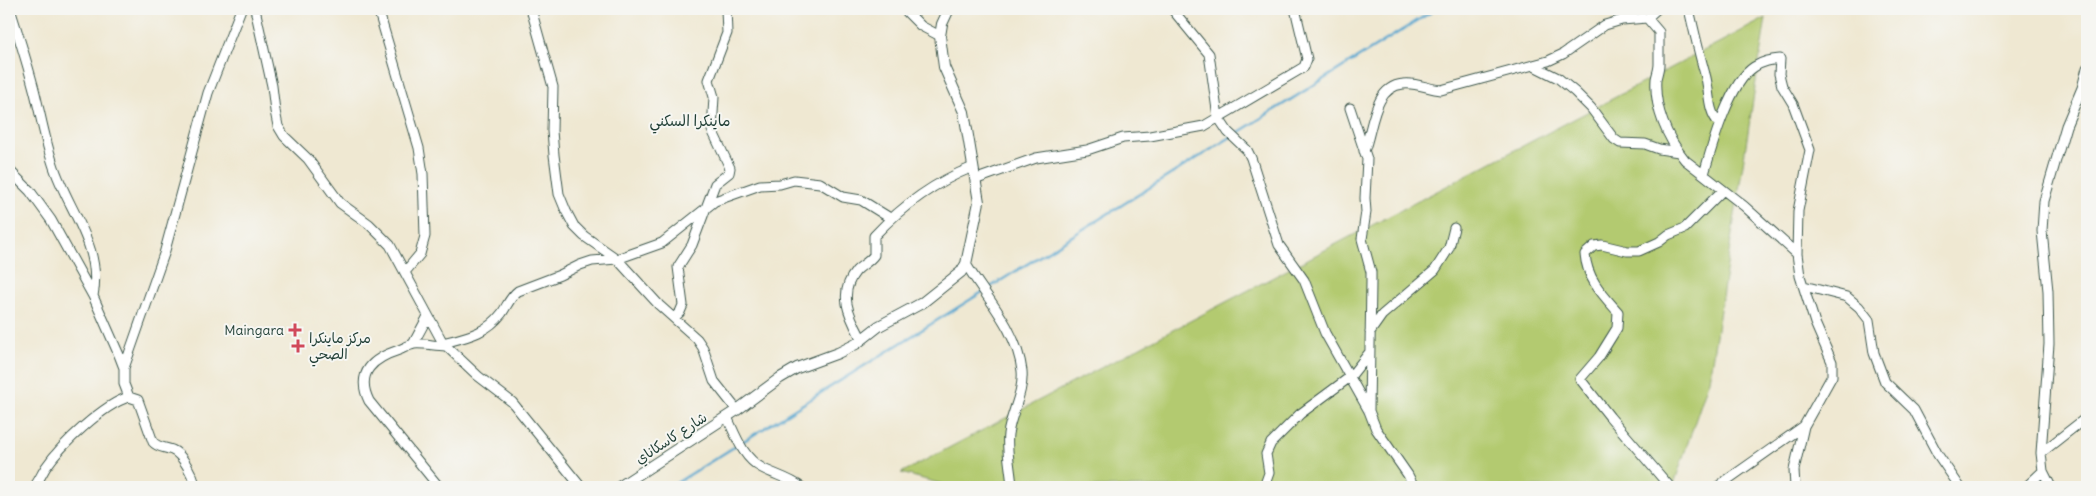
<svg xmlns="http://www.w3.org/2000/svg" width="2096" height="496" font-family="Delius,'Playpen Sans Arabic',sans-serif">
<rect width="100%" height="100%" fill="#f6f6f2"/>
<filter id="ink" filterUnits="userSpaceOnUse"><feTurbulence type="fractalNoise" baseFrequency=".02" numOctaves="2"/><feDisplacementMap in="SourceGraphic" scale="10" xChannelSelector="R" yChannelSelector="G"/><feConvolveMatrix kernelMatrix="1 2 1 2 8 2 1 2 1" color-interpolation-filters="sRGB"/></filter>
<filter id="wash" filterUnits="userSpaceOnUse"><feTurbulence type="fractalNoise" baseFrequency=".0096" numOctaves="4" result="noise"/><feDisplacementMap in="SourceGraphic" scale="20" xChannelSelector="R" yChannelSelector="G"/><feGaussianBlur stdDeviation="1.12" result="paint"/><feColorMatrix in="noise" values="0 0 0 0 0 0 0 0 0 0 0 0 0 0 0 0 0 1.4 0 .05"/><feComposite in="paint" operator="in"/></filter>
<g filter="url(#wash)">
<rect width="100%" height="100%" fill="#efe8d2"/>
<!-- green -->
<path fill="#b3ca6f" stroke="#698452" d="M 1766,18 L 1709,380 L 1673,487 L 953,487 L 901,473 Z"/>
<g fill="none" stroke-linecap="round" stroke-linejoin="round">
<!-- stream -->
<path stroke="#54a6cf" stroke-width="2.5" d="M 670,487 L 1436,9"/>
</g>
</g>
<g filter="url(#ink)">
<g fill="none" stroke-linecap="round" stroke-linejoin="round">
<defs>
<path id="minor" d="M 10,9 C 19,37 28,65 35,93 C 41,117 45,140 53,164 C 67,209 103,246 93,296
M 255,9 L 272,86 L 275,111 L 278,126 L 284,136 L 308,159 L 340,203 L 369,224 L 390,245 L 443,343 L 478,376 L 512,402 L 581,487
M 378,9 L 419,148 L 423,174 L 425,236 L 420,254 L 405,272
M 531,9 L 553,87 L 552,131 L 554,155 L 559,194 L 566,211 L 574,226 L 584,236 L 617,259 L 659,305 L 697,339 L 703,348 L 714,381 L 737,410
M 904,9 L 921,26 L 940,36
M 1172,9 L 1209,54 L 1218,117 L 1228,132 L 1247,150 L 1251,158 L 1279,245 L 1304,280 L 1325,333 L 1369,411 L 1376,429 L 1408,475 L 1414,487
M 1689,9 C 1694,31 1699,53 1705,74 C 1710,90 1707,111 1719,123
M 1647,18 L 1657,9
M 1534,66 L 1558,78 L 1575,92 L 1591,108 L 1614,139 L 1620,143 L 1645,144 L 1659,149 L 1679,152
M 1350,108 L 1367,159 L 1365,198 L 1366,212 L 1362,239 L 1371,272 L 1371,282 L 1369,410
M 1364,151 C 1373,129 1373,87 1403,84 C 1415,82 1429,89 1441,90 L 1548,61 L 1563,54 L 1605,25 L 1622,20 L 1647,18 L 1659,32 C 1659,42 1659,53 1659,64 C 1659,69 1657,74 1656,79 C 1654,108 1667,138 1685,160 L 1744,206 L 1797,254
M 9,170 L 30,191 L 51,220 L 93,296 L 119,355 L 124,368 L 124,384 L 129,397 L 138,400 L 153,442 C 158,448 165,447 172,450 C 183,454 193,476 196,487
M 1704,174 C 1712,146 1729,83 1754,67 C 1763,61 1771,60 1780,59 L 1779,74 L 1782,86 L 1793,104 L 1810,150 L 1798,211 L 1797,254 L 1800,276 L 1815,323 L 1832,362 L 1832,376 L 1804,426 L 1794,470 L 1795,487
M 977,179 L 1036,158 L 1087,150 L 1123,138 L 1150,136 L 1204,126 L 1304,67 L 1307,59 L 1296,13 L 1298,9
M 966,264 C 986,298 1017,329 1022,371 C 1024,392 1011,413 1008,434 C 1006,451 1011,470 1012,487
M 1804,286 L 1847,297 L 1859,307 L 1869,320 L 1874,353 L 1885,382 L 1914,410 L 1938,455 L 1960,487
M 674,318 L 680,312 L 683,305 L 678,267 L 692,245 L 715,184 L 729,173 L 730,168 L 712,130 L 714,97 L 709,80 L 727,33 L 726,9
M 1370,332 L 1382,315 L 1435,270 L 1449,248 L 1454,228
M 861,338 C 850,317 837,294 856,271 C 862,265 869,262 874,255 L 874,236 C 902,206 935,182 973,167
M 443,343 C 466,337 486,334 502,313 C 507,306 510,297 518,291 L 560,275 L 580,265 L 592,261 L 617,259 L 662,243 L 715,201 L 760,185 L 780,184 L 794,180 L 820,183 L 843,197 L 861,200 L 890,218
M 413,344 L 428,316
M 124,368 L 164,254 L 208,93 L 241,9
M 727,417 C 736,436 743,458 762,468 C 775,475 789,478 801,487
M 2041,453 L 2087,417
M 34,487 C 39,481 42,473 46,467 C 61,445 104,404 129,397
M 439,487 L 369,401 C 355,372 374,358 399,350 C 404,348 409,345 414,344 C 424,343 435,346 445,346
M 1264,487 L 1269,473 L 1266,454 L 1271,443 L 1300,414 L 1350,377 L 1369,353
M 1670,487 L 1610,417 L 1580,379 L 1599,357 L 1617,328 L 1618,312 C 1602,294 1587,279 1585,254 L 1594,246 L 1602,245 L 1627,251 L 1639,251 L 1659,242 L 1668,235 L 1685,228 L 1723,190
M 1717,487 L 1804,426
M 2026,487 L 2043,471
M 2051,487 L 2043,471 L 2041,453 L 2049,344 L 2048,291 L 2042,231 L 2044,201 L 2066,126 L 2082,88 L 2087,68"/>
<path id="tertiary" d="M 619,487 L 737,410 L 780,378 L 797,368 L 838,353 L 856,344 L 879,326 L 922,303 L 961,272 L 966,264 L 979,202 L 964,112 L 944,67 L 940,36 L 942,24 L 949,9"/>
</defs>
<!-- minor casing -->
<use href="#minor" stroke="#3e574c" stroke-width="11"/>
<!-- tertiary casing -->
<use href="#tertiary" stroke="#3e574c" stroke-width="12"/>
<!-- minor -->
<use href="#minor" stroke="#fff" stroke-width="9"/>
<!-- tertiary -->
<use href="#tertiary" stroke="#fff" stroke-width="10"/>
</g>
</g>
<!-- markers -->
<g fill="#d1495b" stroke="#f6f6f2" stroke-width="2">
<path d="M292.5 322.5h5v5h5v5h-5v5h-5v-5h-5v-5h5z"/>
<path d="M295.5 338.5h5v5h5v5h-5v5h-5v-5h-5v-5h5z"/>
</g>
<g text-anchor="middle" stroke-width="4" stroke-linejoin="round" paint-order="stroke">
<!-- poi labels -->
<g font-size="14" fill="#1f3d34" stroke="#f6f6f2" text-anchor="end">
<text x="284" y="335">Maingara</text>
<text x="309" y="343" text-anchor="start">مركز ماينكرا<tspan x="309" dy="16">الصحي</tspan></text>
</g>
<!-- street labels -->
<g font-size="14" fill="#1f3d34" stroke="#f6f6f2">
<text transform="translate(671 438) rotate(-33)" y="5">شارع كاسكاناي</text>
</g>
<!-- neighbourhood labels -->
<g font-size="15" fill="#1f3d34" stroke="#f6f6f2">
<text x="690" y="126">ماينكرا السكني</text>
</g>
</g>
<!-- margin -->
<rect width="2096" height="496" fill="none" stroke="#f6f6f2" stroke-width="30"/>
</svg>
